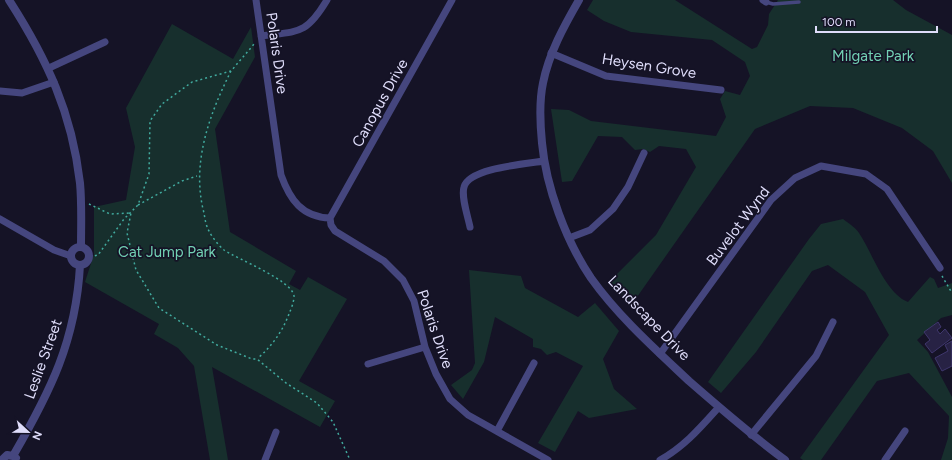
<svg xmlns="http://www.w3.org/2000/svg" width="952" height="460" font-family="Figtree,sans-serif">
<rect width="100%" height="100%" fill="#151326"/>
<!-- green -->
<path fill="#172f2d" d="M 593,0 L 675,0 L 752,49 L 757,47 L 768,25 L 769,14 L 778,0 L 893,0 L 906,10 L 952,35 L 952,183 L 933,151 L 902,128 L 853,108 L 810,106 L 755,129 L 630,307 L 609,282 L 656,235 L 696,167 L 686,149 L 659,146 L 650,152 L 643,149 L 635,150 L 622,137 L 598,136 L 572,181 L 562,182 L 551,109 L 569,110 L 591,121 L 716,136 L 726,117 L 720,99 L 725,91 L 740,95 L 750,76 L 745,62 L 712,40 L 631,32 L 604,21 L 587,10 Z
M 172,24 L 233,59 L 251,27 L 255,57 L 215,129 L 230,232 L 296,271 L 289,284 L 300,290 L 308,277 L 347,299 L 299,381 L 335,401 L 320,427 L 212,367 L 228,460 L 210,460 L 194,366 L 178,348 L 154,334 L 159,324 L 85,282 L 94,254 L 94,207 L 126,200 L 135,147 L 126,108 Z
M 843,219 C 848,223 855,227 859,233 C 872,252 885,293 908,302 L 930,277 L 934,279 L 938,288 L 952,283 L 952,315 L 941,318 L 917,340 L 928,352 L 952,397 L 952,460 L 941,460 L 948,438 L 949,416 L 909,373 L 877,381 L 821,460 L 803,460 L 800,458 L 889,335 L 865,292 L 828,265 L 812,271 L 756,352 L 721,393 L 708,382 L 809,239 L 821,224 Z
M 469,270 L 521,276 L 525,288 L 578,317 L 595,303 L 619,331 L 603,359 L 614,389 L 637,409 L 589,418 L 578,411 L 555,452 L 538,443 L 583,366 L 556,352 L 547,355 L 541,349 L 533,347 L 533,339 L 495,317 L 484,362 L 463,399 L 451,385 L 472,370 L 475,363 Z"/>
<!-- building -->
<path fill="#272244" stroke="#3f376d" d="M 938,322 L 941,327 L 937,330 L 940,334 L 945,329 L 952,338 L 932,353 L 925,344 L 930,340 L 924,332 Z
M 952,341 L 952,366 L 942,371 L 935,358 L 948,351 L 945,345 Z"/>
<g fill="none" stroke-linecap="round" stroke-linejoin="round">
<!-- path -->
<path stroke="#41aa9e" stroke-width="1.5" stroke-dasharray="2 3" stroke-linecap="butt" d="M 231,71 C 209,115 191,164 204,213 C 205,219 206,226 209,231 C 212,237 219,246 224,250 C 237,259 292,280 294,296 C 294,302 291,309 289,314 C 282,332 272,346 258,358
M 89,204 L 110,214 L 131,213 L 127,233 L 136,270 L 159,308 L 217,345 L 252,359 L 257,359 L 286,383 L 317,403 L 333,422 L 350,460
M 138,205 L 182,181 L 197,176
M 90,257 L 98,255 L 124,219 L 138,205 L 149,174 L 150,121 L 162,104 L 192,82 L 231,71 L 255,43
M 942,276 L 952,293"/>
<!-- service -->
<path stroke="#45467e" stroke-width="3.5" d="M 766,2 L 773,4 L 799,2"/>
<!-- minor -->
<path stroke="#45467e" stroke-width="7" d="M 256,0 L 281,175 C 290,200 302,217 330,218 L 331,225 L 335,231 L 384,261 L 403,280 L 414,301 L 425,347 L 436,374 L 450,399 L 468,415 L 548,460
M 763,0 L 766,2
M 261,36 C 299,31 306,35 327,0
M 551,53 L 606,76 L 721,90
M 49,68 L 105,42
M 0,91 L 22,93 L 54,82
M 330,218 L 452,0
M 0,219 L 54,250 L 71,256
M 470,227 C 468,217 461,197 464,187 C 469,168 526,164 544,161
M 569,238 L 590,230 L 613,209 L 628,187 L 644,153
M 660,354 L 771,200 L 795,178 L 821,166 L 866,174 L 887,189 L 940,268
M 368,364 L 425,347
M 497,431 L 534,363
M 751,435 L 816,356 L 833,322
M 265,460 L 276,432
M 660,460 C 684,447 701,427 719,407
M 885,460 L 905,431"/>
<!-- tertiary -->
<path stroke="#45467e" stroke-width="8" d="M 9,0 C 47,59 72,113 80,183 C 82,204 81,226 81,247
M 579,0 C 564,26 549,53 543,83 C 539,102 540,123 542,143 C 546,187 566,241 591,278 C 618,316 655,349 689,381 C 720,408 751,435 785,460
M71 256a9 9 0 1 1 18 0a9 9 0 1 1-18 0Z
M 13,456 C 50,392 76,341 80,265
M 2,460 L 7,455 L 13,456 L 16,458"/>
</g>
<g text-anchor="middle" stroke-width="3.5" stroke-linejoin="round" paint-order="stroke">
<!-- street labels -->
<g font-size="15" fill="#dfddfa" stroke="#151326">
<text transform="translate(277 53) rotate(82)" y="5">Polaris Drive</text>
<text transform="translate(649 66) rotate(9)" y="5">Heysen Grove</text>
<text transform="translate(380 103) rotate(-61)" y="5">Canopus Drive</text>
<text transform="translate(738 226) rotate(-53)" y="5">Buvelot Wynd</text>
<text transform="translate(649 318) rotate(46)" y="5">Landscape Drive</text>
<text transform="translate(435 329) rotate(71)" y="5">Polaris Drive</text>
<text transform="translate(43 359) rotate(-70)" y="5">Leslie Street</text>
</g>
<!-- park labels -->
<g font-size="15" fill="#72d1b4" stroke="#151326">
<text x="873" y="61">Milgate Park</text>
<text x="167" y="257">Cat Jump Park</text>
</g>
</g>
<!-- north arrow -->
<g transform="translate(28 432) rotate(112)" stroke="#151326" stroke-width="3" paint-order="stroke">
<path d="M0-3L7 15L0 10L-7 15Z" fill="#dfddfa"/>
<text y="-6" font-size="11" font-weight="bold" text-anchor="middle" fill="#dfddfa">N</text>
</g>
<!-- scale -->
<path d="M816 26v6h121v-6" fill="none" stroke="#dfddfa" stroke-width="2"/>
<text x="822" y="26" font-size="12" fill="#dfddfa" stroke="#151326" stroke-width="3" paint-order="stroke">100 m</text>
</svg>
